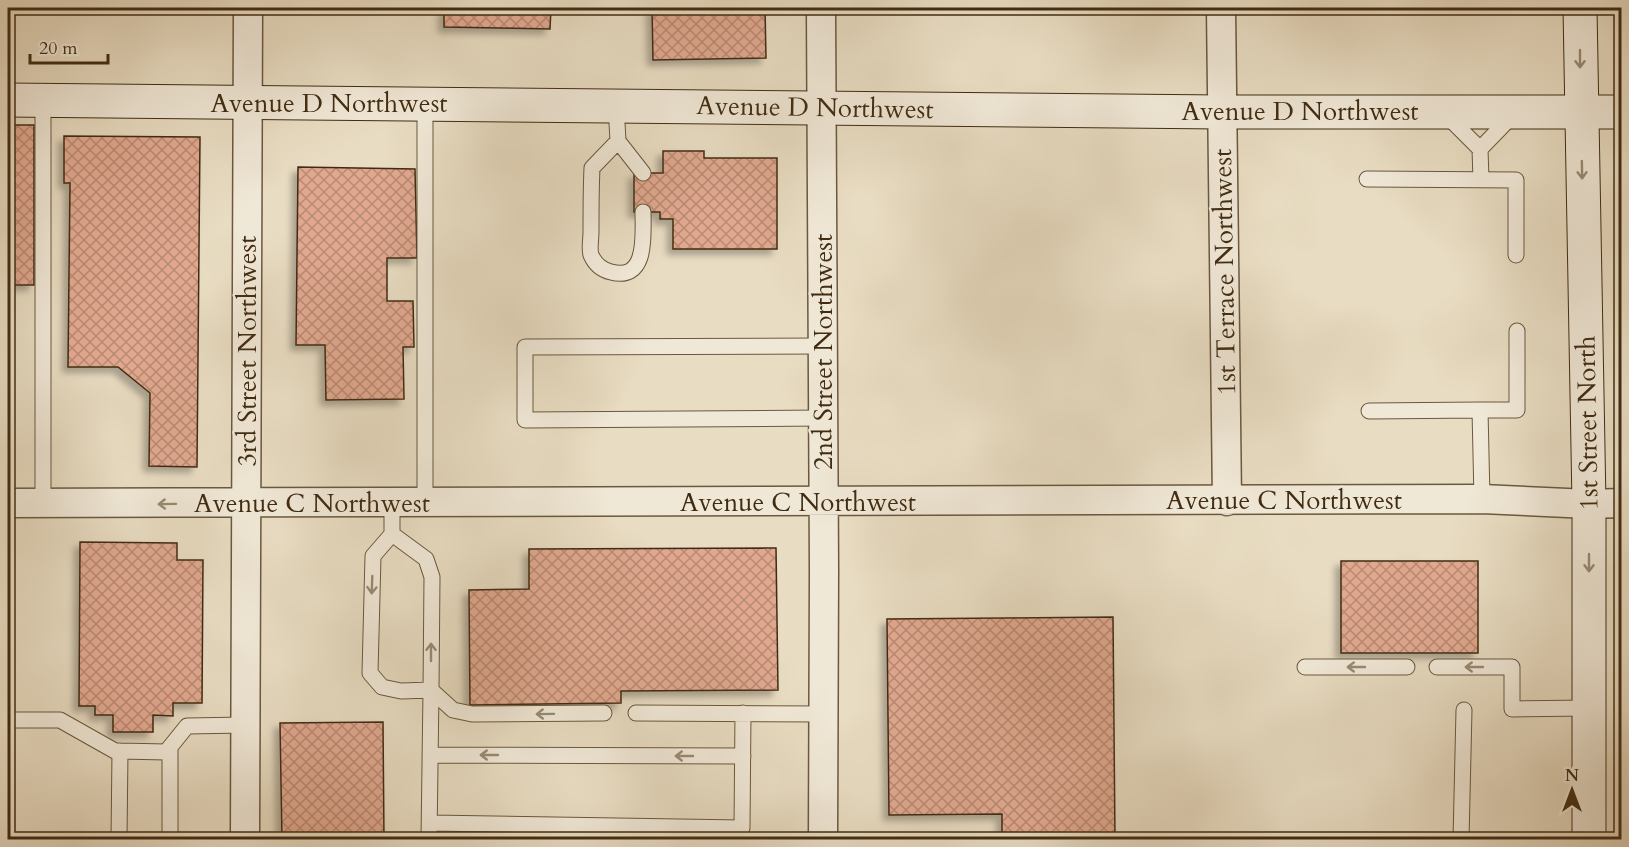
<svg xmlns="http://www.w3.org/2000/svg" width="1629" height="847" font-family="Cardo,serif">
<defs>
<pattern id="building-cross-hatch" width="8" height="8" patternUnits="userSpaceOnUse" patternTransform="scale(1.5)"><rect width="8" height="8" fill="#e1a88f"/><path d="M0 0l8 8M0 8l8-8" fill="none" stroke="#b88973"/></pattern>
<filter id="shadow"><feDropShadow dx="-5.5" dy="5.5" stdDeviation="3" flood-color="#0004"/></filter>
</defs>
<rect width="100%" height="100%" fill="#e8dcc2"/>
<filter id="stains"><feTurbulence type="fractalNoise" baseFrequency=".00333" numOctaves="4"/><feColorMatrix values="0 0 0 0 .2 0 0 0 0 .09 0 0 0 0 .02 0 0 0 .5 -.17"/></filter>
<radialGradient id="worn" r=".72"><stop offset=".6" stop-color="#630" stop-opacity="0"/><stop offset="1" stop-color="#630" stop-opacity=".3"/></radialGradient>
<!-- building -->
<path fill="url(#building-cross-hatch)" stroke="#412c12" stroke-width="1.5" filter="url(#shadow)" d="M 444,8 L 551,8 L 550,29 L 444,27 Z
M 652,8 L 765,8 L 766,58 L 653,60 Z
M 8,125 L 34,125 L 34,285 L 9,285 L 9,317 L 8,317 Z
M 64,136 L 200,137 L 197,467 L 149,466 L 150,393 L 118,367 L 68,367 L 70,183 L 64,183 Z
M 663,151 L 704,151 L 704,158 L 777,158 L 777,249 L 673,249 L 673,219 L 660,219 L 660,212 L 634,212 L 634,173 L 663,173 Z
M 298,167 L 415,169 L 417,258 L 387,258 L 387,301 L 413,301 L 414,347 L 403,347 L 404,399 L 326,400 L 325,345 L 296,345 Z
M 80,542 L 177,543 L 177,560 L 203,560 L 202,703 L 173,703 L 173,716 L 153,715 L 153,732 L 113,732 L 113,715 L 95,715 L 95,706 L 79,706 Z
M 776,548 L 778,690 L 621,691 L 621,703 L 470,705 L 469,590 L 529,589 L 529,549 Z
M 1341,561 L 1478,561 L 1478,653 L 1341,653 Z
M 1113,617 L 1115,840 L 1002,840 L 1002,814 L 889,815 L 887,619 Z
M 383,722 L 384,840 L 282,840 L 280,723 Z"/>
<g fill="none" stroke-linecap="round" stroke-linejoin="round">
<defs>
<path id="lane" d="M 425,104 L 425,502
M 616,105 L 618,141 L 592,168 C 591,189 591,211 591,232 C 591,239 589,249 591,255 C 595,264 602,270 611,272 C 648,282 643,234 643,212
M 1446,115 L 1480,149
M 618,141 L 643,173
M 1367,179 L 1516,180 L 1516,255
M 1481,180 L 1480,149 L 1513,115
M 823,346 L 525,347 L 525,420 L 823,418
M 1480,410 L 1517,410 L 1517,331
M 1369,411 L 1480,410 L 1482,499
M 392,502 L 392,534 L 373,556 L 370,673 L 382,687 L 401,691 L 431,690 L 432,577 L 426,559 L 392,534
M 43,504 L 43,100
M 1305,667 L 1407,667
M 1437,667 L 1512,667 L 1512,709 L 1589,708
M 431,690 L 453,710 L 472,714 L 604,713
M 636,713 L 824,714
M 8,720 L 60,720 L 115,751 L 120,751 L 166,752 L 187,726 L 245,725
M 170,747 L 170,840
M 430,755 L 743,756
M 430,823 L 742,828 L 743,713
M 119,840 L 120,751
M 429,840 L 431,690
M 1461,840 L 1464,710"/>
<path id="street" d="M 821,8 L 824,571 L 823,840
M 1221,8 L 1227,501
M 8,503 L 1482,499 L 1589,504 L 1622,503
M 245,840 L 248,8"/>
<path id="secondary" d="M 1580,8 L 1589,504 L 1589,840
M 8,100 L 1222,112 L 1622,112"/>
</defs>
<!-- lane casing -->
<use href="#lane" stroke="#6b583e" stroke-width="17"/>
<!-- street casing -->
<use href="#street" stroke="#6b583e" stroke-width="31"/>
<!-- secondary casing -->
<use href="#secondary" stroke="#412c12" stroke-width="35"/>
<!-- lane -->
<use href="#lane" stroke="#f0e8d7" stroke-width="15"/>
<!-- street -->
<use href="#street" stroke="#f0e8d7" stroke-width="28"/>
<!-- secondary -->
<use href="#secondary" stroke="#f0e8d7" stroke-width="33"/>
</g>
<!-- one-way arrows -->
<defs><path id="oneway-shaft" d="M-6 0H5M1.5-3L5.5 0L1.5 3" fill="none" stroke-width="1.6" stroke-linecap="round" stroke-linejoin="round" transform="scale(1.5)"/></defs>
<g stroke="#988a74">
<use href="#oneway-shaft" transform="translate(1580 59) rotate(90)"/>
<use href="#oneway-shaft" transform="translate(1582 170) rotate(89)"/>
<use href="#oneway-shaft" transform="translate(167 504) rotate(179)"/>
<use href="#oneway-shaft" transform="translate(1589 563) rotate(90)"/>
<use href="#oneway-shaft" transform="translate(372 585) rotate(92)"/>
<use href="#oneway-shaft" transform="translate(431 652) rotate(-90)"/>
<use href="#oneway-shaft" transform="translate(1356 667) rotate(180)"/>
<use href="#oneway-shaft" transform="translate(1474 667) rotate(180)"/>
<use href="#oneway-shaft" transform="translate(545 714) rotate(179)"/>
<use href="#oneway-shaft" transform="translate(489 755) rotate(-180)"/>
<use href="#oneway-shaft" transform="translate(684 756) rotate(-180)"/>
</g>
<g text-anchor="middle" stroke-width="4.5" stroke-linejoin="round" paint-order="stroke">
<!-- street labels -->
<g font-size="26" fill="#412c12" stroke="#f0e8d7">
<text x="329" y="112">Avenue D Northwest</text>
<text transform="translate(815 107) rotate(1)" y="9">Avenue D Northwest</text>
<text x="1300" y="120">Avenue D Northwest</text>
<text transform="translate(1224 272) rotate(-91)" y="9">1st Terrace Northwest</text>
<text transform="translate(247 351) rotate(-90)" y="9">3rd Street Northwest</text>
<text transform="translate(823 352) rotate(-90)" y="9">2nd Street Northwest</text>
<text transform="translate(1587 423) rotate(-91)" y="9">1st Street North</text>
<text x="1284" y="509">Avenue C Northwest</text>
<text x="798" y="511">Avenue C Northwest</text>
<text x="312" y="512">Avenue C Northwest</text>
</g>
</g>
<!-- margin -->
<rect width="1629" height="847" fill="none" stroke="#e8dcc2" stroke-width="30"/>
<rect x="9" y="9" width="1611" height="829" fill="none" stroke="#412c12" stroke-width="3"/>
<rect x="15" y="15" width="1599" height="817" fill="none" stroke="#412c12" stroke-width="1.5"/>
<!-- north arrow -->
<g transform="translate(1572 790)" stroke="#f0e8d7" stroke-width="4.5" paint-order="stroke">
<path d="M0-4.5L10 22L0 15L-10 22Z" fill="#412c12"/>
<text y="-9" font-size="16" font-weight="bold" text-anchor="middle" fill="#412c12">N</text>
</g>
<!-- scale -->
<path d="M30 54v9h78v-9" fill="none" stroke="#412c12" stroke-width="3"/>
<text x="39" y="54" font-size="18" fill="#412c12" stroke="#f0e8d7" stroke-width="4.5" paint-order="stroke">20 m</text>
<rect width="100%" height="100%" filter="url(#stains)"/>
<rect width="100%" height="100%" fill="url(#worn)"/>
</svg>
